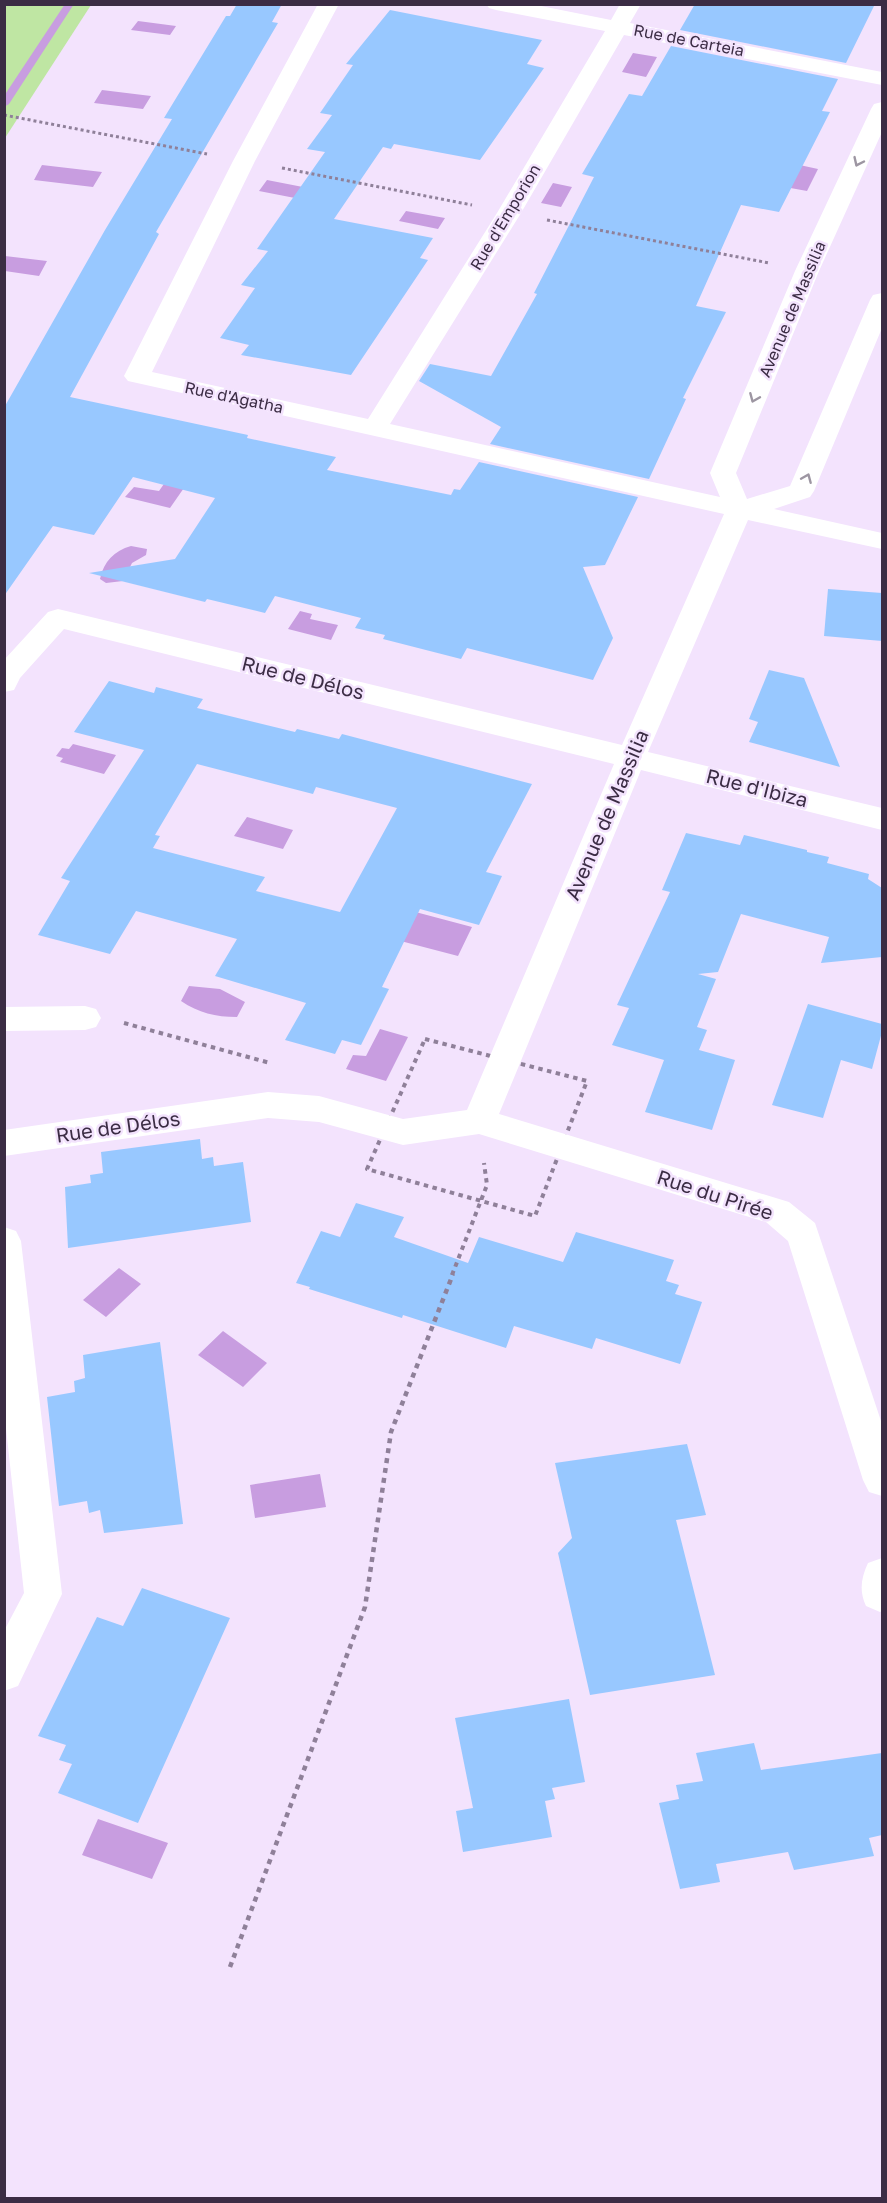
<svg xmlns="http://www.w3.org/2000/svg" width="887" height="2203" font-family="'Golos Text',sans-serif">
<rect width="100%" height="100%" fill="#f3e3fd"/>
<!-- green -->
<path fill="#bfe6a3" d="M 5,4 L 91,5 L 5,138 L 4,5 Z"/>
<!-- water -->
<path fill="#c89de0" d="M 138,21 L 176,26 L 170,35 L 131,30 Z
M 633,53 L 657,57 L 646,77 L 622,72 Z
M 102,90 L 151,96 L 143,109 L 94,103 Z
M 795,164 L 818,169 L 807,191 L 785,187 Z
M 42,165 L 102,172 L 93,187 L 34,180 Z
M 267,180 L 308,188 L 300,199 L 259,191 Z
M 553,183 L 572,187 L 561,207 L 541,203 Z
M 406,211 L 445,218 L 438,229 L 399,221 Z
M 5,256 L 47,261 L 39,276 L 5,271 Z
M 166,481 L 186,485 L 170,508 L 125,497 L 134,487 L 159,491 Z
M 131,546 L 147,549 L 146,555 L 132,563 L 123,581 L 106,583 L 100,579 C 104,561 114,551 131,546 Z
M 300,611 L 312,614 L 310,619 L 338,625 L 331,640 L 288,629 Z
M 73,744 L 116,755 L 104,774 L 60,762 L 63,758 L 56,756 L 62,748 L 69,749 Z
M 247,817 L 293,830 L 283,849 L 234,836 Z
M 408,910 L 472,927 L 458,956 L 393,939 Z
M 189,986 L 220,989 L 245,1002 L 237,1017 C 215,1017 199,1013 181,1001 Z
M 380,1029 L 408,1037 L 386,1081 L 346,1069 L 353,1055 L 366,1056 Z
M 119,1268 L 141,1284 L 106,1317 L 83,1300 Z
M 223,1331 L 267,1363 L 243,1387 L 198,1355 Z
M 320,1474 L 326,1507 L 255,1518 L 250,1485 Z
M 98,1819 L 168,1843 L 152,1879 L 82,1855 Z"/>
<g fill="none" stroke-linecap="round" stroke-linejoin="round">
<!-- stream -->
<path fill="#c89de0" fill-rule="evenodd" d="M 65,4 L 74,4 L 9,104 L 4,107 L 4,96 Z"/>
</g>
<!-- building -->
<path fill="#98c8ff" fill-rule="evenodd" d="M 237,4 L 282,4 L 272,22 L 278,23 L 156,232 L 159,234 L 70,397 L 248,435 L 247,438 L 336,457 L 327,470 L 451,495 L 454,489 L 460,490 L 479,462 L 638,497 L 605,565 L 583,567 L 613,638 L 593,680 L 467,648 L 461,659 L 383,639 L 385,635 L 355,628 L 361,618 L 275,596 L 265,613 L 207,599 L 205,602 L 89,573 L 175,559 L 215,498 L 133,477 L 94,535 L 53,526 L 4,596 L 5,406 L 105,230 L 172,119 L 164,118 L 226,16 L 230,16 Z
M 695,4 L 875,4 L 846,63 L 680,30 Z
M 390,10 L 542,40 L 527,64 L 544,68 L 480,160 L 394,144 L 391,149 L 383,147 L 334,219 L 433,238 L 420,258 L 428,260 L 351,375 L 241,355 L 249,345 L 220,338 L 255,288 L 241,285 L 268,251 L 257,249 L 325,152 L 307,149 L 332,115 L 320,113 L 353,65 L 346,64 Z
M 671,46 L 838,79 L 822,111 L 830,112 L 779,212 L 741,205 L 696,306 L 726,312 L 683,398 L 686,399 L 649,479 L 490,444 L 501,427 L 419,381 L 430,364 L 491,376 L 537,294 L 534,293 L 594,177 L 582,174 L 629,94 L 642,96 Z
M 828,589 L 882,593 L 882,641 L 824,636 Z
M 769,670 L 804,678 L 840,767 L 749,742 L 758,722 L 749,719 Z
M 109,681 L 154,693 L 156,687 L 203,699 L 197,708 L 295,732 L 297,729 L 339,739 L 342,734 L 532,784 L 486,872 L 502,876 L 479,925 L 420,909 L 382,987 L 389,989 L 361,1045 L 342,1040 L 335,1054 L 285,1040 L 306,1003 L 215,976 L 237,939 L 136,911 L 110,954 L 38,935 L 70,881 L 61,878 L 144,750 L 74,732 ZM 197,764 L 313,794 L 316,787 L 397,808 L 340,912 L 256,891 L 265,877 L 153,848 L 160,836 L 155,835 Z
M 686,833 L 740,845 L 744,835 L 807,850 L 807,852 L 829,857 L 827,863 L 869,874 L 868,879 L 882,888 L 882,957 L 821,963 L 829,937 L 741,914 L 718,972 L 698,974 L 716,979 L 697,1027 L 707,1030 L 699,1050 L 735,1060 L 712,1130 L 645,1112 L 664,1060 L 612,1045 L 629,1008 L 617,1005 L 670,892 L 662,890 Z
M 808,1004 L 882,1024 L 882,1032 L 872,1069 L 841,1060 L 823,1118 L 772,1105 Z
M 200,1139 L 202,1159 L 213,1157 L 214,1166 L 243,1162 L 251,1222 L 68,1248 L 65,1187 L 91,1183 L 90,1175 L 103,1173 L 101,1152 Z
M 356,1203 L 404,1217 L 394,1237 L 468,1263 L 479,1237 L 563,1262 L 576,1232 L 674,1260 L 666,1281 L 679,1285 L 675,1294 L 702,1302 L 680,1364 L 596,1338 L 592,1349 L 514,1326 L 506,1348 L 403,1315 L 402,1318 L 309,1289 L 310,1287 L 296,1283 L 321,1231 L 340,1237 Z
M 160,1342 L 183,1524 L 104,1533 L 100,1510 L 89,1513 L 87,1501 L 59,1506 L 47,1397 L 75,1392 L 74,1381 L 85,1378 L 83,1355 Z
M 687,1444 L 706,1515 L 676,1520 L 715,1675 L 590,1695 L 558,1553 L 572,1538 L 555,1463 Z
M 142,1588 L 230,1618 L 138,1823 L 58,1793 L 72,1764 L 59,1760 L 66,1745 L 38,1736 L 97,1617 L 123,1626 Z
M 569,1699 L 585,1782 L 552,1788 L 555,1799 L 545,1801 L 552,1837 L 463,1852 L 456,1811 L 473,1808 L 455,1718 Z
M 754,1743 L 761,1770 L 882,1753 L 882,1835 L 869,1838 L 874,1856 L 794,1870 L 788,1852 L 716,1864 L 720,1882 L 680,1889 L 659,1803 L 679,1799 L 676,1785 L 703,1781 L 696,1753 Z"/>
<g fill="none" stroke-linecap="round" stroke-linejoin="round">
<!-- path-far2 -->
<path stroke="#8f8099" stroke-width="3" stroke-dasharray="3 3" stroke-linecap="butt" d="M 4,115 L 207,154
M 282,168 L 472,205
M 547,220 L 769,263"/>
<!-- path-far1 -->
<path stroke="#8f8099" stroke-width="4" stroke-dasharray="4.5 4.5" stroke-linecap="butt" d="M 124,1023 L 270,1063
M 425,1039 L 587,1081 L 535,1216 L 367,1169 Z
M 452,1275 L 487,1185 L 484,1163"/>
<!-- path -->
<path stroke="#8f8099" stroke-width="4.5" stroke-dasharray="5 5" stroke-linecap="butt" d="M 230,1967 L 365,1607 L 391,1432 L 453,1274"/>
<!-- minor -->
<path fill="#fff" fill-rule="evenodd" d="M 318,4 L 339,4 L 255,161 L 152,372 L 368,419 L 497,213 L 605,31 L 496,10 L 489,8 L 486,4 L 531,4 L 611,20 L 620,4 L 641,4 L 630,23 L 882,72 L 882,85 L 624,35 L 521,213 L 390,424 L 720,497 L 710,473 L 795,271 L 871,109 L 874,104 L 882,102 L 882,132 L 819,271 L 736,473 L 747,499 L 790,486 L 870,300 L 873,295 L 882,293 L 882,328 L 814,491 L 810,497 L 774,509 L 882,533 L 882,549 L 748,520 L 648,752 L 882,808 L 882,830 L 641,770 L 499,1114 L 789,1202 L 815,1223 L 882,1424 L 882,1496 L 869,1492 L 863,1480 L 788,1241 L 766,1222 L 479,1134 L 403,1145 L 319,1122 L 268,1118 L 4,1156 L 4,1130 L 268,1092 L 319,1096 L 403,1119 L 467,1110 L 614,764 L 64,629 L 20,678 L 14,690 L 4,692 L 4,660 L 48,612 L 58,609 L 622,745 L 724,514 L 128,381 L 124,376 L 233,161 Z
M 85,1006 L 96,1009 L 101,1018 L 96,1027 L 85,1030 L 4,1031 L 4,1007 Z
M 4,1227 L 16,1231 L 21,1241 L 62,1594 L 18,1686 L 4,1691 L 4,1631 L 24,1593 L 4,1410 Z
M 882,1558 L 882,1611 L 880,1612 L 866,1606 C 859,1591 861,1578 868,1563 Z"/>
</g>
<!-- one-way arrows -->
<defs><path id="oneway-chevron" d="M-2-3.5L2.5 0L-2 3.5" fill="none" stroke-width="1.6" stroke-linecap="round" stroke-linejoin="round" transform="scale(1.5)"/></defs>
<g stroke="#9d96a2">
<use href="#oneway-chevron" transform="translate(858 162) rotate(115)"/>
<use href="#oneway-chevron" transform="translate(754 398) rotate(113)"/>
<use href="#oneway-chevron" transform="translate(807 478) rotate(-67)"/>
</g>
<g text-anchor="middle" stroke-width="5" stroke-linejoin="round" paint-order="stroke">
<!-- far-street labels -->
<g font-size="16" fill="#3b2c44" stroke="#f3e3fd">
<text transform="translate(689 40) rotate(11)" y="6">Rue de Carteia</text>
<text transform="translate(505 217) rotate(-59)" y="6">Rue d'Emporion</text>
<text transform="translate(792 309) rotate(-67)" y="6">Avenue de Massilia</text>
<text transform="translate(234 397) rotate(12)" y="6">Rue d'Agatha</text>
</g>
<!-- street labels -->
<g font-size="20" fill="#3b2c44" stroke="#f3e3fd">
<text transform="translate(303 678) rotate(14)" y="7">Rue de Délos</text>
<text transform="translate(757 788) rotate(14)" y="7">Rue d'Ibiza</text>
<text transform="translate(607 815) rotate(-67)" y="7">Avenue de Massilia</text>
<text transform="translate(118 1127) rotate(-8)" y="7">Rue de Délos</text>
<text transform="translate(715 1195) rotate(18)" y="7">Rue du Pirée</text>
</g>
</g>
<!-- border -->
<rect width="887" height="2203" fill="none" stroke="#3b2c44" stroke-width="12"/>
</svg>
